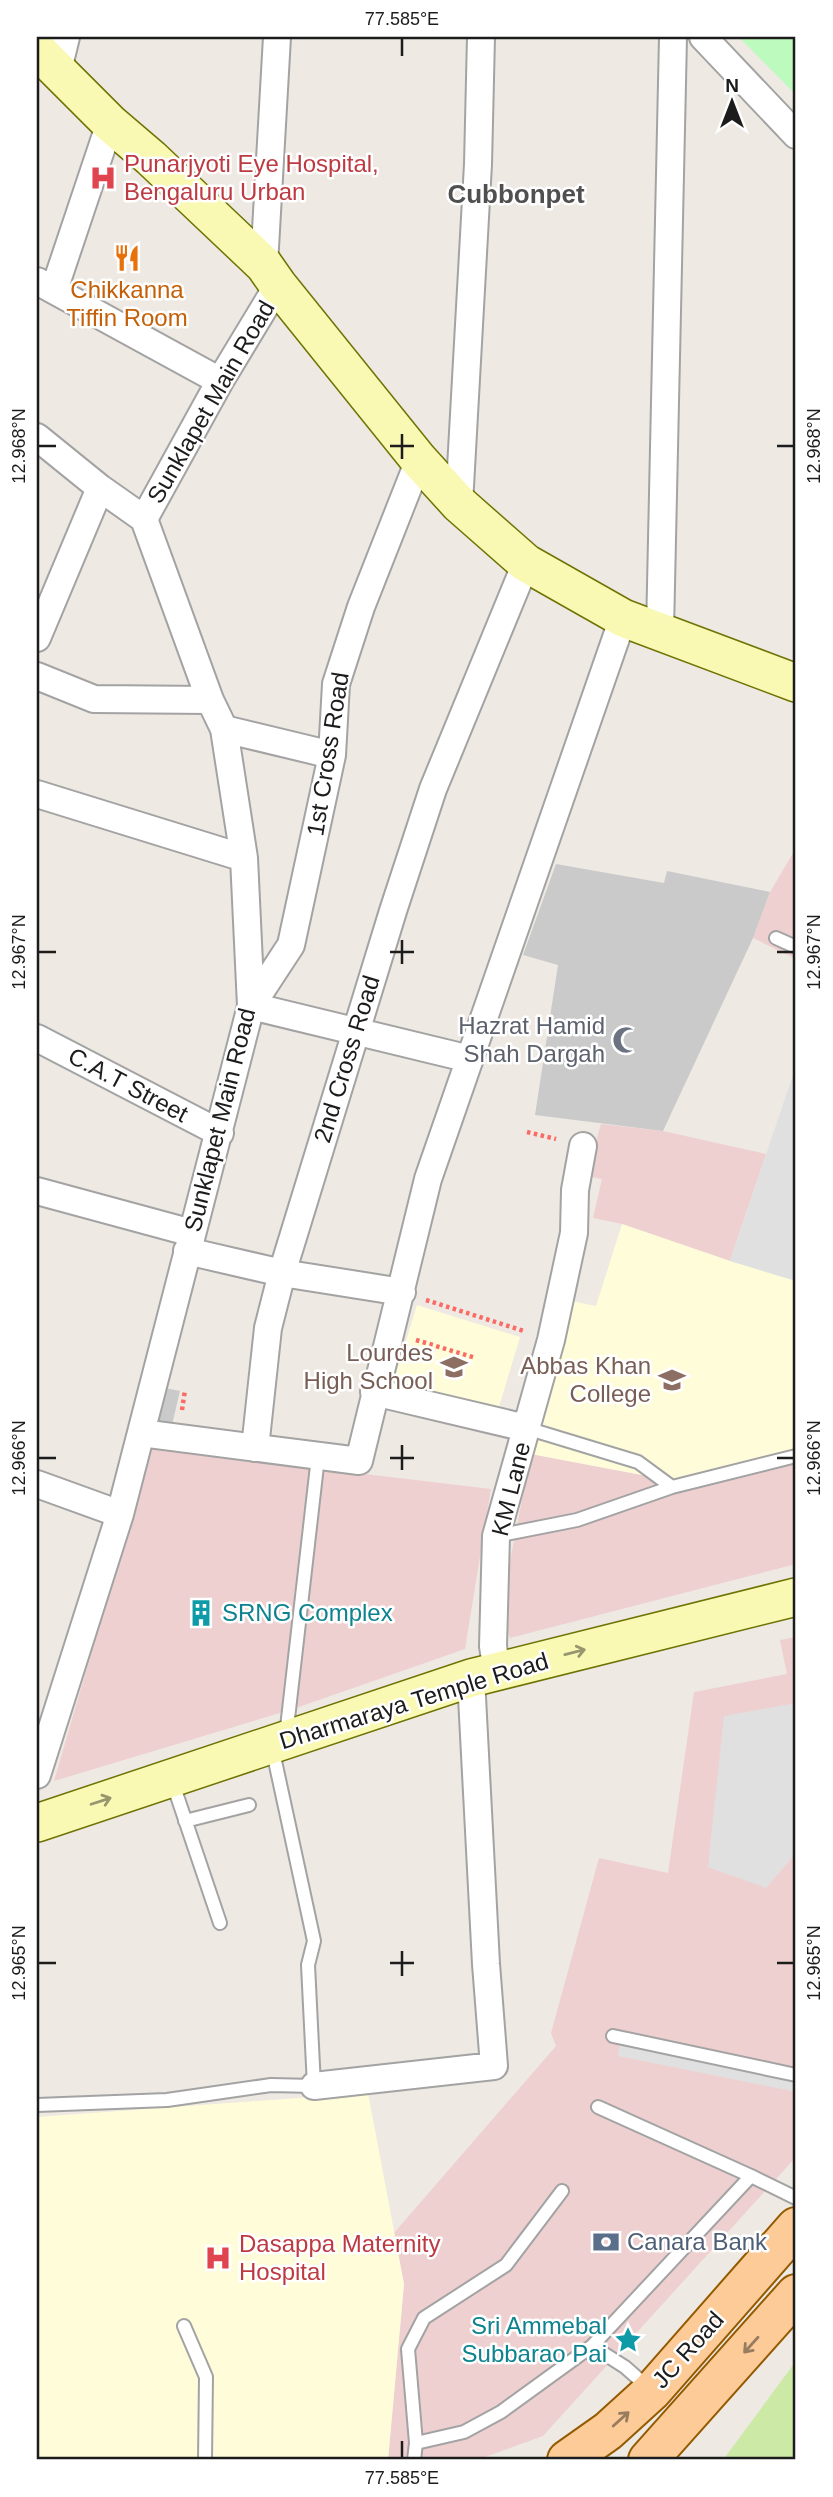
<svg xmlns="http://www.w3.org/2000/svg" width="833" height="2497" font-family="Helvetica,sans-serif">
<rect width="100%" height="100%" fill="#eee9e2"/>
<!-- commercial -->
<path fill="#efd0d1" d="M 796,848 L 796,959 L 753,938 L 770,892 Z
M 601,1124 L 663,1131 L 766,1154 L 730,1261 L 622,1224 L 593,1218 L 602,1179 L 586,1176 Z
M 152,1445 L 323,1469 L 491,1489 L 465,1649 L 293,1709 L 54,1781 Z
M 531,1454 L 695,1485 L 796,1462 L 796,1564 L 510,1638 L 500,1612 Z
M 796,1637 L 796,2157 L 543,2436 L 477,2460 L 388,2460 L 404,2284 L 394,2233 L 556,2046 L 551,2033 L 599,1858 L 668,1873 L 694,1692 L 787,1674 L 780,1640 Z"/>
<!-- education -->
<path fill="#fffdd9" d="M 622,1224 L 730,1261 L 796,1281 L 796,1462 L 695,1485 L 531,1454 L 567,1300 L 596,1306 Z
M 417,1305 L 520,1337 L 496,1417 L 392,1386 Z
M 368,2093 L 404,2284 L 388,2460 L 37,2460 L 37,2117 Z"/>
<!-- religious -->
<path fill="#cacaca" d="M 556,864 L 664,883 L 667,871 L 770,892 L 753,938 L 663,1131 L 535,1115 L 558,965 L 523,955 Z
M 160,1387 L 180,1391 L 171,1429 L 149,1427 Z"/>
<!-- grass -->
<path fill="#cce9a6" d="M 796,2361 L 796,2460 L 723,2460 Z"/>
<!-- park -->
<path fill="#bdfabe" d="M 739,37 L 796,37 L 796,95 Z"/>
<!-- parking -->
<path fill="#e0e0e0" d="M 796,1066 L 796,1281 L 730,1261 Z
M 796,1703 L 796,1853 L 766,1888 L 708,1867 L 724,1716 Z
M 620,2044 L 796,2079 L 796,2092 L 618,2056 Z"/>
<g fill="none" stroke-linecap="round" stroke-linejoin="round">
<defs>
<path id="lane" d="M 776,938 L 796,947
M 526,1428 L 638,1462 L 672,1487
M 496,1536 L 577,1520 L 672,1487 L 796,1456
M 286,1736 L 318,1457
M 172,1781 L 220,1923
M 185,1821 L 249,1805
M 613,2036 L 796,2075
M 37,2105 L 167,2100 L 271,2085 L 314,2086 L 308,1965 L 314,1941 L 272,1747
M 598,2107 L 751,2176
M 184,2326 L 206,2377 L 205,2460
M 592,2346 L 625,2367 L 650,2389
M 416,2443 L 408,2349 L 424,2318 L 506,2265 L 562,2191
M 414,2460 L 416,2443 L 464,2432 L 501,2412 L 592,2346 L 751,2176 L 796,2198"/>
<path id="street" d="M 703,37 L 796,135
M 58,70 L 66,37
M 264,265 L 277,37
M 37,281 L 220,381
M 54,290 L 110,123
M 37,437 L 100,488 L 144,519
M 419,460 L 361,607 L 336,684 L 332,755 L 291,945 L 251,1006 L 470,1059
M 459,504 L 478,164 L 481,37
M 660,631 L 673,37
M 37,638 L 100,488
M 37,676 L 94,699 L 210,700
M 224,729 L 332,755
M 37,794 L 244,858
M 37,1038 L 220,1133
M 37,1191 L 192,1233
M 187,1251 L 282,1273 L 402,1292
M 374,1392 L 526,1428
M 141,1433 L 359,1461 L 428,1179 L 623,618
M 255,1448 L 268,1328 L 282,1273 L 393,911 L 433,789 L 526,563
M 37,1484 L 120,1514
M 497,1672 L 493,1646 L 496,1536 L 551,1340 L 574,1233 L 575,1190 L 583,1146
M 37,1775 L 120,1514 L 251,1006 L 244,858 L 224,729 L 210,700 L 144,519 L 220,381 L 278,285
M 314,2086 L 494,2066 L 486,1964 L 471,1678"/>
<path id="secondary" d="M 37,50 L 110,123 L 151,158 L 264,265 L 278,285 L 419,460 L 459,504 L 526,563 L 623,618 L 796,683
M 37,1823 L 471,1678 L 796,1597"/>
<path id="primary" d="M 567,2460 L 608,2431 L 652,2391 L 796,2227
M 648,2460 L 796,2294"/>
</defs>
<!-- lane casing -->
<use href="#lane" stroke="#a3a3a3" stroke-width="16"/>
<!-- street casing -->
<use href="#street" stroke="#a3a3a3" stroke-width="30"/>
<!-- secondary casing -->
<use href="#secondary" stroke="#6e7303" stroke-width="40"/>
<!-- primary casing -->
<use href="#primary" stroke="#945a00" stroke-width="42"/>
<!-- path -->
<path stroke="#fb6b65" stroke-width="4.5" stroke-dasharray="3.5 3.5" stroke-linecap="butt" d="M 527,1132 L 556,1139
M 426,1300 L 524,1331
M 416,1340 L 476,1358
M 182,1410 L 185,1390"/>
<!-- lane -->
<use href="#lane" stroke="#fff" stroke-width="12"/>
<!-- street -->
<use href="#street" stroke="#fff" stroke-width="26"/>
<!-- secondary -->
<use href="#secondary" stroke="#faf9b3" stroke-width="37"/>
<!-- primary -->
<use href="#primary" stroke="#fdcb98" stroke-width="38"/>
</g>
<!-- one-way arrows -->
<defs><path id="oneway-shaft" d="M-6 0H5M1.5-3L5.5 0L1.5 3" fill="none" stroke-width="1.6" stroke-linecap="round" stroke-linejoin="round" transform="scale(1.75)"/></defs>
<g stroke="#96966f">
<use href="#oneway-shaft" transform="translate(575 1652) rotate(-14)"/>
<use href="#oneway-shaft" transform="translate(101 1801) rotate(-18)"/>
</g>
<g stroke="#987c60">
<use href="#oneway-shaft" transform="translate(751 2345) rotate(132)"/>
<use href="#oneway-shaft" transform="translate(621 2419) rotate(-42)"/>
</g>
<!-- ticks -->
<path fill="none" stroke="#1c1c1c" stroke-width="2.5" d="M 402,38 L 402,56M 402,434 L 402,459M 38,446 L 56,446M 390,446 L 414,446M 777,446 L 794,446M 402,940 L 402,964M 38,952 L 56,952M 390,952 L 414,952M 777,952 L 794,952M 402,1445 L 402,1470M 38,1458 L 56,1458M 390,1458 L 414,1458M 777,1458 L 794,1458M 402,1951 L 402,1976M 38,1963 L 56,1963M 390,1963 L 414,1963M 777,1963 L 794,1963M 402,2441 L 402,2458"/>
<!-- icons -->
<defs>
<symbol id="hospital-bare" viewBox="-9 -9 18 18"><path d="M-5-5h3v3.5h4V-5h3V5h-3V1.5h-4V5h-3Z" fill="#e0444e" stroke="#fff" stroke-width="2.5" paint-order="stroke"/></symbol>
<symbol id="restaurant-bare" viewBox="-9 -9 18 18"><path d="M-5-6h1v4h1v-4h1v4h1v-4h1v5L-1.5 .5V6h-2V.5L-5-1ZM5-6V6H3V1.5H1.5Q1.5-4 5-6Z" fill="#e8710a" stroke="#fff" stroke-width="2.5" paint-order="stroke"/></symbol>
<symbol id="mosque-bare" viewBox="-9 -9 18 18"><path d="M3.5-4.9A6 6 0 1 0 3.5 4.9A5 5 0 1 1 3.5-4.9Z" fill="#6b7280" stroke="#fff" stroke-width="2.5" paint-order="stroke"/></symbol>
<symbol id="school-bare" viewBox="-9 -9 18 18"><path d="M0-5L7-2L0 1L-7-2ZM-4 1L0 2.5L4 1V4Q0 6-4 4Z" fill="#8d6e63" stroke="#fff" stroke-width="2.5" paint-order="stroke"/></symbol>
<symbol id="university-bare" viewBox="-9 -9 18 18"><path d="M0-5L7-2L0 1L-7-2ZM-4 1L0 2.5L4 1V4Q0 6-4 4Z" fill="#8d6e63" stroke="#fff" stroke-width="2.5" paint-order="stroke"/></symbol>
<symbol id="building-bare" viewBox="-9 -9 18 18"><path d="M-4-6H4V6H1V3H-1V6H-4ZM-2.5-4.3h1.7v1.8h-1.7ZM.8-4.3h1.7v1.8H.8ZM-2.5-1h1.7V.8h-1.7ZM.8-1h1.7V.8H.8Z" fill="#0f9aa8" stroke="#fff" stroke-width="2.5" paint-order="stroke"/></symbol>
<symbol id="bank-bare" viewBox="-9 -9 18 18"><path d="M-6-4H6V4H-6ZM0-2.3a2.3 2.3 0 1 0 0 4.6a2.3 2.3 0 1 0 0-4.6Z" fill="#5c6f8a" stroke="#fff" stroke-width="2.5" paint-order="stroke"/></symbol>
<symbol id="sight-bare" viewBox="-9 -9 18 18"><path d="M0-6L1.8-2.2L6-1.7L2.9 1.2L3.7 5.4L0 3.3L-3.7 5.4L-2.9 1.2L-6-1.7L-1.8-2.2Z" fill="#0f9aa8" stroke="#fff" stroke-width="2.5" paint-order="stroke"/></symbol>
</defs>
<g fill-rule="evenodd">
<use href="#hospital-bare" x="84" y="159" width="38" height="38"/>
<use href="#restaurant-bare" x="108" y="239" width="38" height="38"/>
<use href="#mosque-bare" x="607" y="1021" width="38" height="38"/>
<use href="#school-bare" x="435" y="1348" width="38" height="38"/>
<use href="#university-bare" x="653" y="1361" width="38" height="38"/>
<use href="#building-bare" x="182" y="1594" width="38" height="38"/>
<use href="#bank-bare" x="587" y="2223" width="38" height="38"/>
<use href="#hospital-bare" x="199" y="2239" width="38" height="38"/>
<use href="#sight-bare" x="609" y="2321" width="38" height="38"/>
</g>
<g text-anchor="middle" stroke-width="5" stroke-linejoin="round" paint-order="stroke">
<!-- health labels -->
<g font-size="24" fill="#be3a42" stroke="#fff" text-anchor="start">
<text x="124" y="172">Punarjyoti Eye Hospital,<tspan x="124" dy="28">Bengaluru Urban</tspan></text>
<text x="239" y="2252">Dasappa Maternity<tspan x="239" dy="28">Hospital</tspan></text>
</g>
<!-- food labels -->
<g font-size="24" fill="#c56008" stroke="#fff">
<text x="127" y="298">Chikkanna<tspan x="127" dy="28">Tiffin Room</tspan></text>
</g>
<!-- street labels -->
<g font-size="24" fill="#1c1c1c" stroke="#fff">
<text transform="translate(211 402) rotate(-60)" y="8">Sunklapet Main Road</text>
<text transform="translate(328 754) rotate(-81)" y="8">1st Cross Road</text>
<text transform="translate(347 1059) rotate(-73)" y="8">2nd Cross Road</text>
<text transform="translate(128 1085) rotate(28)" y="8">C.A.T Street</text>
<text transform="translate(220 1120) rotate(-76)" y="8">Sunklapet Main Road</text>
<text transform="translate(511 1489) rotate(-76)" y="8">KM Lane</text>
<text transform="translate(414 1701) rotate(-17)" y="8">Dharmaraya Temple Road</text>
<text transform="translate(688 2350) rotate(-48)" y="8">JC Road</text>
</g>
<!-- worship labels -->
<g font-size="24" fill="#5b616d" stroke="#fff" text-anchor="end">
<text x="605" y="1034">Hazrat Hamid<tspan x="605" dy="28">Shah Dargah</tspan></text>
</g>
<!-- education labels -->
<g font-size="24" fill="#785e54" stroke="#fff" text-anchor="end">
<text x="433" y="1361">Lourdes<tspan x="433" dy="28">High School</tspan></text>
<text x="651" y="1374">Abbas Khan<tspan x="651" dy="28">College</tspan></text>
</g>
<!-- culture labels -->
<g font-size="24" fill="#0d838f" stroke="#fff" text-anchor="start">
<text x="222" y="1621">SRNG Complex</text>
<text x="607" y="2334" text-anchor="end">Sri Ammebal<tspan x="607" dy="28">Subbarao Pai</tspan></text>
</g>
<!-- service labels -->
<g font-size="24" fill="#4e5e75" stroke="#fff" text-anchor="start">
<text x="627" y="2250">Canara Bank</text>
</g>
<!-- neighbourhood labels -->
<g font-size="26" font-weight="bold" fill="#4f4f4f" stroke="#fff">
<text x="516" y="203">Cubbonpet</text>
</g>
</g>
<!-- border -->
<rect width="833" height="2497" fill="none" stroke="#ffffff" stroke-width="77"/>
<!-- north arrow -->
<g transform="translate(732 102)" stroke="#ffffff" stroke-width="5" paint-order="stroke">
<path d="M0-5L12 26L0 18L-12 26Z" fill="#1c1c1c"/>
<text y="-10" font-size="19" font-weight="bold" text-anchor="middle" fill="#1c1c1c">N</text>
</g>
<rect x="38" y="38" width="756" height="2420" fill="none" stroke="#1c1c1c" stroke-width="2.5"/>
<g font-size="18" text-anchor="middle" fill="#1c1c1c">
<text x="402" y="25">77.585°E</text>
<text transform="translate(19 446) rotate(-90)" y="6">12.968°N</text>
<text transform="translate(814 446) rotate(-90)" y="6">12.968°N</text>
<text transform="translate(19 952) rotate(-90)" y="6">12.967°N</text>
<text transform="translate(814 952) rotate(-90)" y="6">12.967°N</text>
<text transform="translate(19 1458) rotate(-90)" y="6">12.966°N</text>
<text transform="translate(814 1458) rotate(-90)" y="6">12.966°N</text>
<text transform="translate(19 1963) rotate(-90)" y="6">12.965°N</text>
<text transform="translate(814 1963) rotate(-90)" y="6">12.965°N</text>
<text x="402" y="2484">77.585°E</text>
</g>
</svg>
